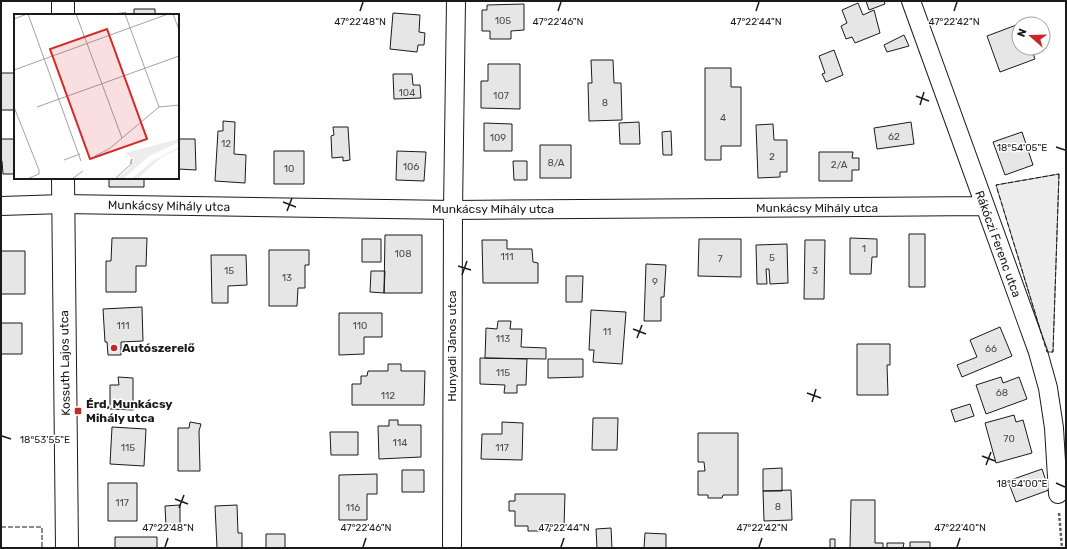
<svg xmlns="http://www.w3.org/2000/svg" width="1067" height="549" font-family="Rubik,sans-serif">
<rect width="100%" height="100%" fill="#fff"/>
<!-- built -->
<path fill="#ededed" stroke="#6a6a6a" d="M 1059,174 L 1053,352 L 1047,352 L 996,185 Z"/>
<!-- building -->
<path fill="#e6e6e6" stroke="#1a1a1a" d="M 866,1 L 884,1 L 885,4 L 869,10 Z
M 858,3 L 863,15 L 874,10 L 880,33 L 855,43 L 852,37 L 846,39 L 841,26 L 847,23 L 842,10 Z
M 524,4 L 524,30 L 511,31 L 511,39 L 490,39 L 490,31 L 482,31 L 482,10 L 487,10 L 487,5 Z
M 134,9 L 155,9 L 155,15 L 134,15 Z
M 126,13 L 126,15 L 108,15 L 108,14 Z
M 393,13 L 420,15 L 419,32 L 425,33 L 424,45 L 418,45 L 417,52 L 390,49 Z
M 1019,24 L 1019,48 L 1031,48 L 1035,59 L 1000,72 L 987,36 Z
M 904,35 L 909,46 L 887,52 L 884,45 Z
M 834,50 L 843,75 L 826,82 L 822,74 L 825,73 L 819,56 Z
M 591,60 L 613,60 L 614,83 L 621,83 L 622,120 L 589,121 L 588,83 L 592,83 Z
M 488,64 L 520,64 L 520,109 L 481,108 L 481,81 L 488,81 Z
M 705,68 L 731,68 L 731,87 L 741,87 L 741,146 L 721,146 L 721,160 L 705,160 Z
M 1,73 L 15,73 L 15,110 L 1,110 Z
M 393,74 L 412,74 L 413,85 L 420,85 L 421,98 L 394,99 Z
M 223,121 L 235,122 L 234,154 L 246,155 L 245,183 L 215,181 L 218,131 L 223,131 Z
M 639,122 L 640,144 L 620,144 L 619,123 Z
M 911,122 L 914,144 L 877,149 L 874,128 Z
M 484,123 L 512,124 L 512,151 L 484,151 Z
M 773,124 L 774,140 L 787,140 L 787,172 L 780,172 L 780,177 L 758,178 L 756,125 Z
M 333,127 L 348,127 L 350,160 L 343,161 L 343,157 L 332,158 L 331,136 L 334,135 Z
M 671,131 L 672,155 L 663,155 L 662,132 Z
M 1022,132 L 1033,165 L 1005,175 L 993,142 Z
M 1,139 L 15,139 L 15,174 L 3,174 L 2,161 L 1,161 Z
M 178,139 L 195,139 L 196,170 L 178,169 Z
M 540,145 L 571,145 L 571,178 L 540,178 Z
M 274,151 L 304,151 L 304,184 L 274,184 Z
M 397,151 L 426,152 L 424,181 L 396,180 Z
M 819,152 L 853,152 L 852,158 L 859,158 L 859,170 L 852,170 L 852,181 L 819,181 Z
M 513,161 L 527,161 L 527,180 L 514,180 Z
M 109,178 L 144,178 L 144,187 L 109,187 Z
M 909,234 L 925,234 L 925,287 L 909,287 Z
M 385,235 L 422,235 L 422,293 L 384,293 Z
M 112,238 L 147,238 L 146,266 L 136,266 L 136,292 L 106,292 L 106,261 L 111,261 Z
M 850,238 L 877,239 L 877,257 L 872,257 L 871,274 L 850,274 Z
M 362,239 L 381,239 L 381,262 L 362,262 Z
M 699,239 L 741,239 L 741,277 L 698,276 Z
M 482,240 L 507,240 L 507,249 L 532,249 L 533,262 L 538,263 L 538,283 L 483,283 Z
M 805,240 L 825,240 L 824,299 L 804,299 Z
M 787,244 L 788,283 L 770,284 L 769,269 L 766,269 L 767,284 L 757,284 L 756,245 Z
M 269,250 L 309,250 L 309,265 L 305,265 L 305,288 L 298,288 L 297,306 L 269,306 Z
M 1,251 L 25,251 L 25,294 L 1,294 Z
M 211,255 L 246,255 L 247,285 L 228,286 L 228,303 L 212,303 Z
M 646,264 L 666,265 L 664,297 L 661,297 L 661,321 L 644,321 Z
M 371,271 L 385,271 L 384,293 L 370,292 Z
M 566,276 L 583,276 L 582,302 L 566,302 Z
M 142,307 L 143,341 L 121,342 L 121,355 L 108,355 L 107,342 L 105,342 L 103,309 Z
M 591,310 L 626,312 L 622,364 L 593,362 L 594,350 L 589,350 Z
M 339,313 L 382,313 L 382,337 L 364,337 L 364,354 L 339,355 Z
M 498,321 L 511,321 L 510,329 L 522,329 L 521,347 L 546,348 L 546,359 L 485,358 L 486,328 L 497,329 Z
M 1,323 L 22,323 L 22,354 L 1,354 Z
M 1000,327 L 1012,356 L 962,377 L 957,365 L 977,357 L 970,340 Z
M 857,344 L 890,344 L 890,365 L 887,365 L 888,395 L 857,395 Z
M 480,358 L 527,359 L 526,385 L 517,385 L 517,393 L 504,393 L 505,385 L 480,384 Z
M 548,359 L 583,359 L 583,377 L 548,378 Z
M 388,364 L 401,364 L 401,371 L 425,371 L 424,405 L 352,405 L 352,384 L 361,384 L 361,376 L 367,376 L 368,371 L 388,371 Z
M 118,377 L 133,378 L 133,410 L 110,409 L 110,385 L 119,385 Z
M 1001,377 L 1003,383 L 1019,377 L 1027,399 L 986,414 L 976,385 Z
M 970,404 L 974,416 L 955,422 L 951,410 Z
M 1014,415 L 1016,422 L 1023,420 L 1032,453 L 996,463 L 985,423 Z
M 593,418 L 618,418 L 617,450 L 592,450 Z
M 389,420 L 398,420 L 398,425 L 421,425 L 421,457 L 379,459 L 378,426 L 389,426 Z
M 190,422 L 201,424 L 199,431 L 200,471 L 178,471 L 178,428 L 189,428 Z
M 502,422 L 523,423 L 522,460 L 481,459 L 482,434 L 502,434 Z
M 112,427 L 146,429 L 144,466 L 110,464 Z
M 330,432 L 358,432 L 358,455 L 331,455 Z
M 698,433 L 738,433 L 738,495 L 723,495 L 722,498 L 708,498 L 708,495 L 698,495 L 698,471 L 705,471 L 704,462 L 698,462 Z
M 782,468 L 782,491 L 763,491 L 763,469 Z
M 1042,469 L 1049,490 L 1016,502 L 1008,481 Z
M 402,470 L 424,470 L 424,492 L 402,492 Z
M 377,474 L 377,494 L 367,494 L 367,520 L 339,520 L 339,475 Z
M 108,483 L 137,483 L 137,521 L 108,521 Z
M 791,490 L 792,520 L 764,521 L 763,491 Z
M 515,494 L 565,494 L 564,526 L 550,526 L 550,531 L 528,531 L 528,526 L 515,526 L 515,511 L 509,511 L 509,501 L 515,501 Z
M 851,500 L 875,500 L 875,543 L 883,543 L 883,548 L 850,548 Z
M 180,505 L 180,527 L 166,527 L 165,506 Z
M 237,505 L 238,533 L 242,533 L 242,548 L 217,548 L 215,506 Z
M 611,528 L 612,548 L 597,548 L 596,529 Z
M 645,533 L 666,534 L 666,548 L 644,548 Z
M 266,534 L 285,534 L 285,548 L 266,548 Z
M 115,537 L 157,537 L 157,548 L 115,548 Z
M 830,539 L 835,539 L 835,548 L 819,548 L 830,548 Z
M 910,542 L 930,542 L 930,548 L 910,548 Z
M 887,543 L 904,543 L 903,548 L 887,548 Z"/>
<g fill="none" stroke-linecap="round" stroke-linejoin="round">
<defs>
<path id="street" d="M 911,1 L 1038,352 L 1048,388 L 1054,428 L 1058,494
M 1,206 L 63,204 L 453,210 L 984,206
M 452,548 L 453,210 L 456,1"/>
<path id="secondary" d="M 63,1 L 63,15
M 63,178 L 67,548"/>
</defs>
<!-- street casing -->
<use href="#street" stroke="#1a1a1a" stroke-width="20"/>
<!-- secondary casing -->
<use href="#secondary" stroke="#1a1a1a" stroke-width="24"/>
<!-- path -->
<path stroke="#5f5f5f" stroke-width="2.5" stroke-dasharray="3 2" stroke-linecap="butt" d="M 1059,513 L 1062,548"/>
<!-- street -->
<use href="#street" stroke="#fff" stroke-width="18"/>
<!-- secondary -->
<use href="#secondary" stroke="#fff" stroke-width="22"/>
<!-- fence -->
<path stroke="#1a1a1a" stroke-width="1" stroke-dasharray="5 2" stroke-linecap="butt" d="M 1059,174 L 1053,352 L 1047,352 L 996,185 Z
M 1,527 L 42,527 L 42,548"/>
</g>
<!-- ticks -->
<path fill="none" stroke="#1a1a1a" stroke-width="1.5" d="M 360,11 L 363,2M 558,11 L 561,2M 756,11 L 759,2M 954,11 L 957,2M 916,96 L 929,101M 920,105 L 924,92M 1056,147 L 1065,150M 283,202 L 296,207M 287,211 L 292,198M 458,266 L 471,270M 462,275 L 467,261M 633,329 L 646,334M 637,338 L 642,325M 807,393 L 821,398M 812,402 L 816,389M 2,436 L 11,439M 982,456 L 995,461M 986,465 L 991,452M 1056,483 L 1065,487M 175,499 L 188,504M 179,508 L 184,495M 165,547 L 168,538M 363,547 L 366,538M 561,547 L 564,538M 759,547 L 762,538M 957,547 L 960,538"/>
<!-- markers -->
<g fill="#c62828" stroke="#fff" stroke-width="1.5">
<circle cx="114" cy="348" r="4"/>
<rect x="74" y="407" width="8" height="8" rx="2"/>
</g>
<g text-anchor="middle" stroke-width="3" stroke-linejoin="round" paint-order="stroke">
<!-- number labels -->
<g font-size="10" fill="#4d4d4d">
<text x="503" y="24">105</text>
<text x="407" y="96">104</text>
<text x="501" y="99">107</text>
<text x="605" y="106">8</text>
<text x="723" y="121">4</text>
<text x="894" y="140">62</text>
<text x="498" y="141">109</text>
<text x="226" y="147">12</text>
<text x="772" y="160">2</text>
<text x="556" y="166">8/A</text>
<text x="839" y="168">2/A</text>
<text x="411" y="170">106</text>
<text x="289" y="172">10</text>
<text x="864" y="252">1</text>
<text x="403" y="257">108</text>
<text x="507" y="260">111</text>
<text x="772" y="261">5</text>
<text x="720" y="262">7</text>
<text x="229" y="274">15</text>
<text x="815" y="274">3</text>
<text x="287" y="281">13</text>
<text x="655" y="285">9</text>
<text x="123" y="329">111</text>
<text x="360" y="329">110</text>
<text x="607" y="335">11</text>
<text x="503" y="342">113</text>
<text x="991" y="352">66</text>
<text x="503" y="376">115</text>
<text x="1002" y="396">68</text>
<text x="388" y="399">112</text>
<text x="1009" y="442">70</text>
<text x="400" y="446">114</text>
<text x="128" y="451">115</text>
<text x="502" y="451">117</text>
<text x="122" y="506">117</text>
<text x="778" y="510">8</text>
<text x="353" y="511">116</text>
</g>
<!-- street labels -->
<g font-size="12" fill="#1a1a1a" stroke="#fff">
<text transform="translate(169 206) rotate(1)" y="4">Munkácsy Mihály utca</text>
<text x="817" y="212">Munkácsy Mihály utca</text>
<text x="493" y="213">Munkácsy Mihály utca</text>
<text transform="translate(998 244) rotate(70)" y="4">Rákóczi Ferenc utca</text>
<text transform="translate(452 346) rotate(-90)" y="4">Hunyadi János utca</text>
<text transform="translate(65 363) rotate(-91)" y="4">Kossuth Lajos utca</text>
</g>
<!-- poi labels -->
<g font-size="12" font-weight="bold" fill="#1a1a1a" stroke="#fff" text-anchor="start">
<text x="122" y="352">Autószerelő</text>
<text x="86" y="408">Érd, Munkácsy<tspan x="86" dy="14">Mihály utca</tspan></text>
</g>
</g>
<!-- overview -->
<g transform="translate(14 14)">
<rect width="165" height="165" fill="#fff"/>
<path d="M 165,125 L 165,128 L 135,142 L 109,165 L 102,165 L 114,156 L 120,146 L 111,139 ZM 165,133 L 165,135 L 148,143 L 123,165 L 117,165 L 140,146 Z" fill="#ededed"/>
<path fill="none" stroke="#a3a3a3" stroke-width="1" d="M 14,0 L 67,147M 62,0 L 108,124M 111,0 L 145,93M 159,0 L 165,16M 0,5 L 13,0M 0,56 L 154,0M 0,93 L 25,156 L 25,160 L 13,165M 23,93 L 165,42M 81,142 L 95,135 L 145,93 L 165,91M 50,146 L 66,140M 58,165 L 69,157M 101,165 L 117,150 L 118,145 L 117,146 L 117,150"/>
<path fill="#d62828" fill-opacity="0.15" stroke="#d62828" stroke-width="2" d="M 93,15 L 133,125 L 76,145 L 36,35 Z"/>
<rect width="165" height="165" fill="none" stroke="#1a1a1a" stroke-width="2"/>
</g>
<g font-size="10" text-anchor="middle" fill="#1a1a1a" stroke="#fff" stroke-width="3" stroke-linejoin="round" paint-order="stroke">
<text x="360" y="25">47°22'48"N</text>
<text x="558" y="25">47°22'46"N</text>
<text x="756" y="25">47°22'44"N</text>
<text x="954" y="25">47°22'42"N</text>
<text x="1022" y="151">18°54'05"E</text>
<text x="45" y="443">18°53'55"E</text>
<text x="1022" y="487">18°54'00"E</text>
<text x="168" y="531">47°22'48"N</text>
<text x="366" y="531">47°22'46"N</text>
<text x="564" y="531">47°22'44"N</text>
<text x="762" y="531">47°22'42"N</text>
<text x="960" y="531">47°22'40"N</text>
</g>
<!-- border -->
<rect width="1067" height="549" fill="none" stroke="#1a1a1a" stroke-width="4"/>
<!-- north arrow -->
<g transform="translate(1031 36) rotate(290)"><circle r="19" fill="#ffffff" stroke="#a3a3a3"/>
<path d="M0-3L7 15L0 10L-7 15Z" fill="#c62828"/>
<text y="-6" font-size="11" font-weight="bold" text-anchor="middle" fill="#1a1a1a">N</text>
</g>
</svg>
